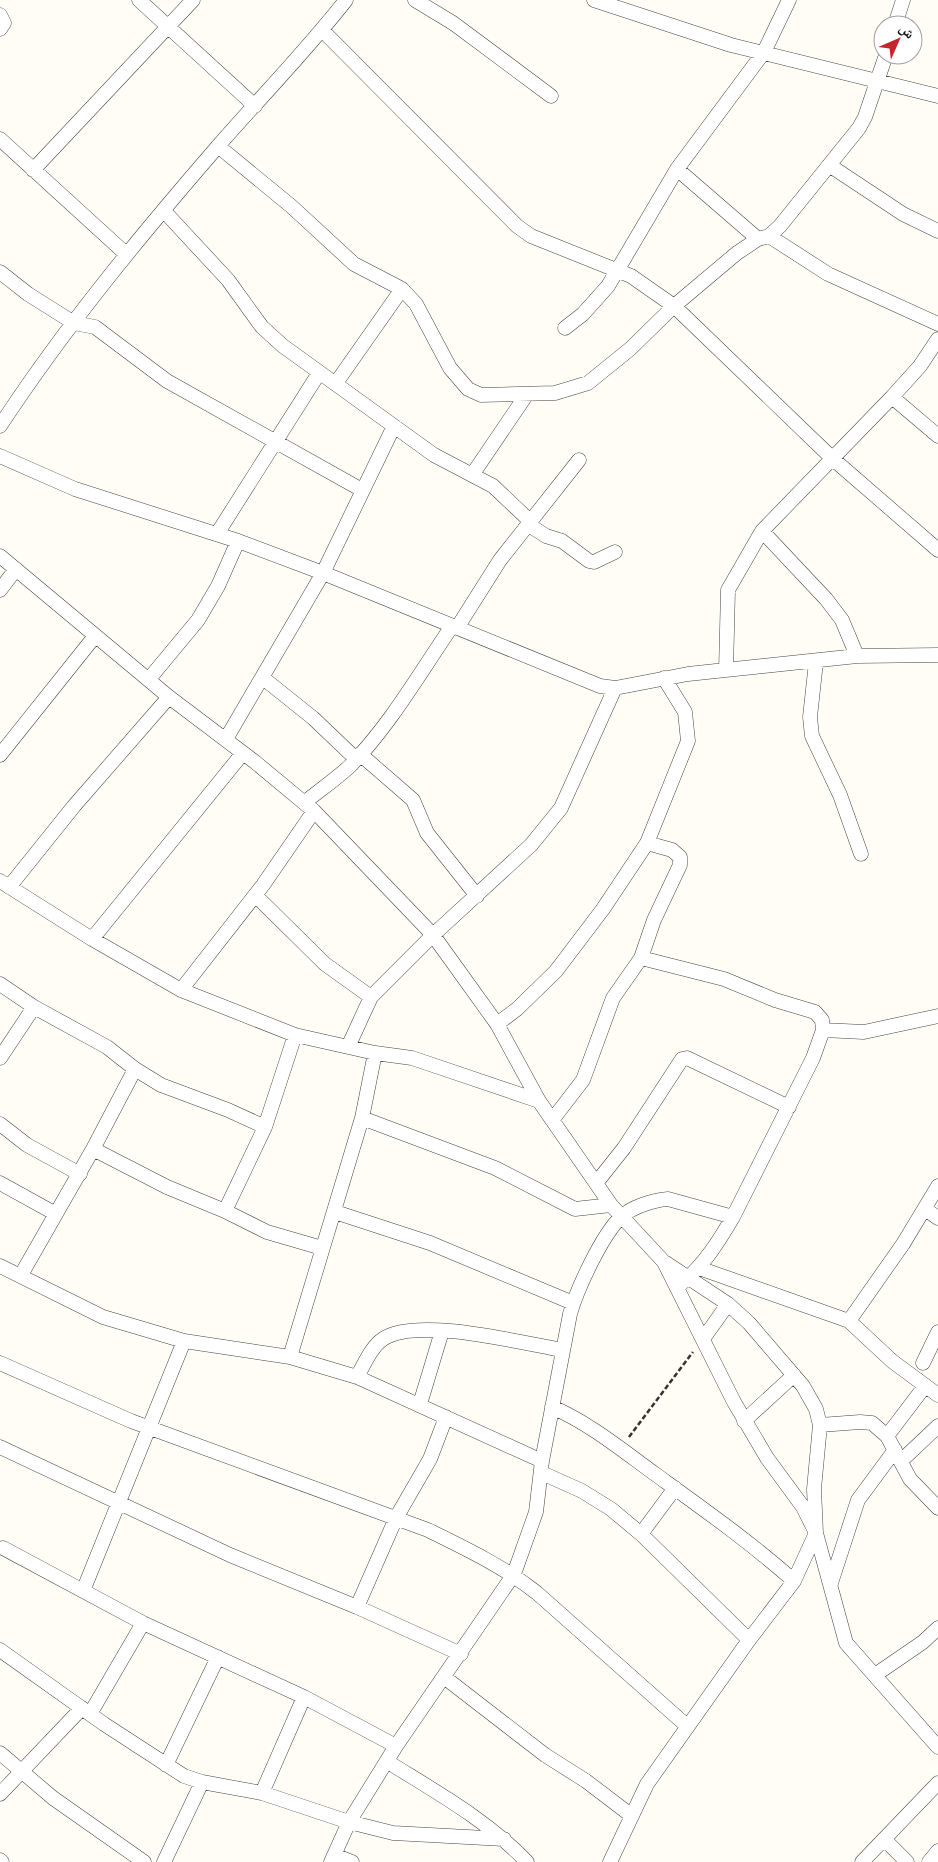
<svg xmlns="http://www.w3.org/2000/svg" width="938" height="1862" font-family="'IBM Plex Serif','Noto Naskh Arabic',serif">
<rect width="100%" height="100%" fill="#fffdf5"/>
<g fill="none" stroke-linecap="round" stroke-linejoin="round">
<defs>
<path id="street" d="M 139,0 L 255,106
M 415,0 L 453,23 L 551,96
M 594,0 L 731,45 L 938,96
M 0,15 L 4,23 L 0,29
M 895,25 L 903,0
M 322,30 L 517,226 L 531,236 L 631,276 L 674,306 L 833,459 L 938,550
M 0,139 L 126,254
M 218,146 L 291,206 L 354,264 L 402,289 L 416,304 L 450,368 L 468,389 L 481,395 L 555,393 L 588,383 L 630,349 L 674,306 L 737,253 L 758,239 L 769,236 L 780,226 L 859,128 L 865,117 L 886,55
M 829,165 L 903,214 L 938,231
M 677,169 L 758,239
M 33,170 L 193,0
M 164,211 L 228,280 L 262,327 L 283,346 L 434,455 L 493,486 L 531,522
M 769,236 L 828,274 L 938,324
M 0,272 L 28,294 L 74,323 L 95,327 L 167,381 L 362,490
M 565,328 L 583,314 L 608,286 L 677,169 L 764,52 L 789,0
M 336,383 L 402,289
M 892,397 L 938,436
M 0,426 C 65,327 141,235 219,145 C 261,97 306,51 346,0
M 0,456 L 75,489 L 238,541 L 323,573 L 600,686 L 615,688 L 688,674 L 857,656 L 938,655
M 472,475 L 527,394
M 529,525 L 546,536 L 562,541 L 589,561 L 594,562 L 615,552
M 762,531 L 826,599 L 842,620 L 857,656
M 217,534 L 319,373
M 0,556 L 169,697 L 255,762 L 314,811 L 433,935 L 497,1024 L 539,1101
M 0,590 L 16,569
M 457,628 L 500,560 L 579,460
M 816,662 L 810,717 L 812,736 L 840,795 L 861,854
M 726,670 L 728,590 L 762,531 L 892,397 L 920,366 L 938,339
M 263,678 L 313,718 L 356,759
M 149,679 L 198,620 L 218,586 L 238,541
M 226,739 L 323,573 L 394,426
M 360,754 L 413,800 L 427,833 L 477,896
M 0,755 L 95,636
M 305,802 C 320,790 336,779 350,766 C 390,725 420,673 452,626
M 0,881 L 92,939 L 181,990 L 295,1035 L 375,1053 L 412,1058 L 539,1101 L 611,1205 L 664,1262 L 734,1402 L 767,1458 L 803,1507 L 816,1533 L 846,1643 L 938,1747
M 9,887 L 74,806 L 169,697
M 255,895 L 325,964 L 371,997
M 92,939 L 243,753
M 641,958 L 724,979 L 775,1000 L 815,1012 L 822,1020 L 823,1030 L 813,1058 L 733,1217 C 719,1241 704,1265 682,1283
M 0,984 L 34,1007 L 107,1047 L 135,1069 L 161,1085 L 228,1110 L 265,1127
M 181,990 L 263,885 L 314,811
M 497,1024 L 517,1009 L 556,971 L 603,909 L 647,843 L 688,741 L 685,712 L 664,678
M 823,1030 L 864,1032 L 938,1016
M 348,1047 L 371,997 L 433,935 L 531,845 L 561,808 L 615,688
M 0,1058 L 34,1007
M 362,1118 L 495,1168 L 575,1209 L 611,1205
M 553,1119 L 583,1080 L 613,998 L 641,958 L 654,920 L 680,865 L 680,857 L 672,850 L 647,843
M 0,1124 L 27,1145 L 80,1174
M 93,1149 L 167,1187 L 225,1211 L 267,1232 L 322,1248
M 597,1182 L 624,1148 L 682,1059 L 687,1058 L 789,1107
M 0,1183 L 56,1214
M 925,1209 L 938,1218
M 225,1211 L 265,1127 L 295,1035
M 335,1212 L 430,1243 L 573,1303
M 0,1266 L 103,1317 L 184,1341 L 290,1357 L 357,1377 L 542,1461
M 699,1268 L 849,1321 L 892,1361 L 938,1395
M 21,1275 L 93,1149 L 135,1069
M 849,1321 L 903,1244 L 938,1186
M 703,1339 L 728,1304
M 290,1357 L 362,1118 L 375,1053
M 0,1363 L 131,1421 L 428,1530 C 467,1549 504,1567 537,1593 L 687,1726
M 923,1363 L 938,1332
M 357,1377 C 364,1365 371,1347 383,1339 C 416,1316 522,1343 562,1350
M 420,1404 L 442,1331
M 552,1407 C 589,1423 622,1450 655,1474 C 702,1508 750,1542 794,1581
M 744,1421 L 794,1375
M 820,1425 L 860,1422 L 872,1423 L 887,1436 L 910,1479 L 938,1508
M 887,1436 L 925,1386
M 0,1447 L 230,1555 L 357,1607 L 461,1654
M 901,1461 L 938,1426
M 542,1473 L 582,1491 L 611,1509 L 641,1534 L 749,1640
M 641,1534 L 675,1488
M 3,1548 L 143,1623 L 304,1697 L 396,1746
M 831,1583 L 858,1500 L 895,1450
M 83,1591 L 184,1341
M 357,1607 L 396,1518 L 430,1459 L 446,1417
M 0,1650 L 104,1724 L 184,1776 L 202,1782 L 262,1793 L 349,1822 L 393,1833 L 504,1839
M 875,1675 L 923,1642 L 938,1628
M 444,1677 L 545,1755 L 586,1781 L 632,1816
M 90,1714 L 143,1623
M 0,1753 L 53,1798 L 144,1862
M 388,1762 C 436,1792 487,1820 527,1862
M 166,1765 L 218,1657
M 262,1793 L 304,1697
M 0,1794 L 82,1708
M 884,1839 L 907,1862
M 334,1855 L 352,1862
M 0,1860 L 2,1862
M 164,1862 L 202,1782
M 331,1862 L 349,1822 L 396,1746 L 514,1574 L 536,1512 L 542,1461 L 570,1314 C 577,1289 602,1235 621,1217 C 632,1207 653,1200 668,1199 L 733,1217
M 610,1862 L 647,1784 L 749,1640 L 794,1581 L 816,1533 L 814,1489 L 820,1425 L 816,1409 L 803,1386 L 749,1323 L 728,1304 L 666,1263
M 862,1862 L 938,1783
M 929,1862 L 938,1851"/>
</defs>
<!-- street casing -->
<use href="#street" stroke="#444" stroke-width="15"/>
<!-- path -->
<path stroke="#333" stroke-width="2.5" stroke-dasharray="5 2.5" stroke-linecap="butt" d="M 629,1437 L 693,1352"/>
<!-- street -->
<use href="#street" stroke="#fff" stroke-width="14"/>
</g>
<!-- north arrow -->
<g transform="translate(898 40) rotate(45)"><circle r="24" fill="#ffffff" stroke="#a0a0a0"/>
<path d="M0-4L9 19L0 12L-9 19Z" fill="#c4262e"/>
<text y="-8" font-size="14" font-weight="bold" text-anchor="middle" fill="#111111">ش</text>
</g>
</svg>
